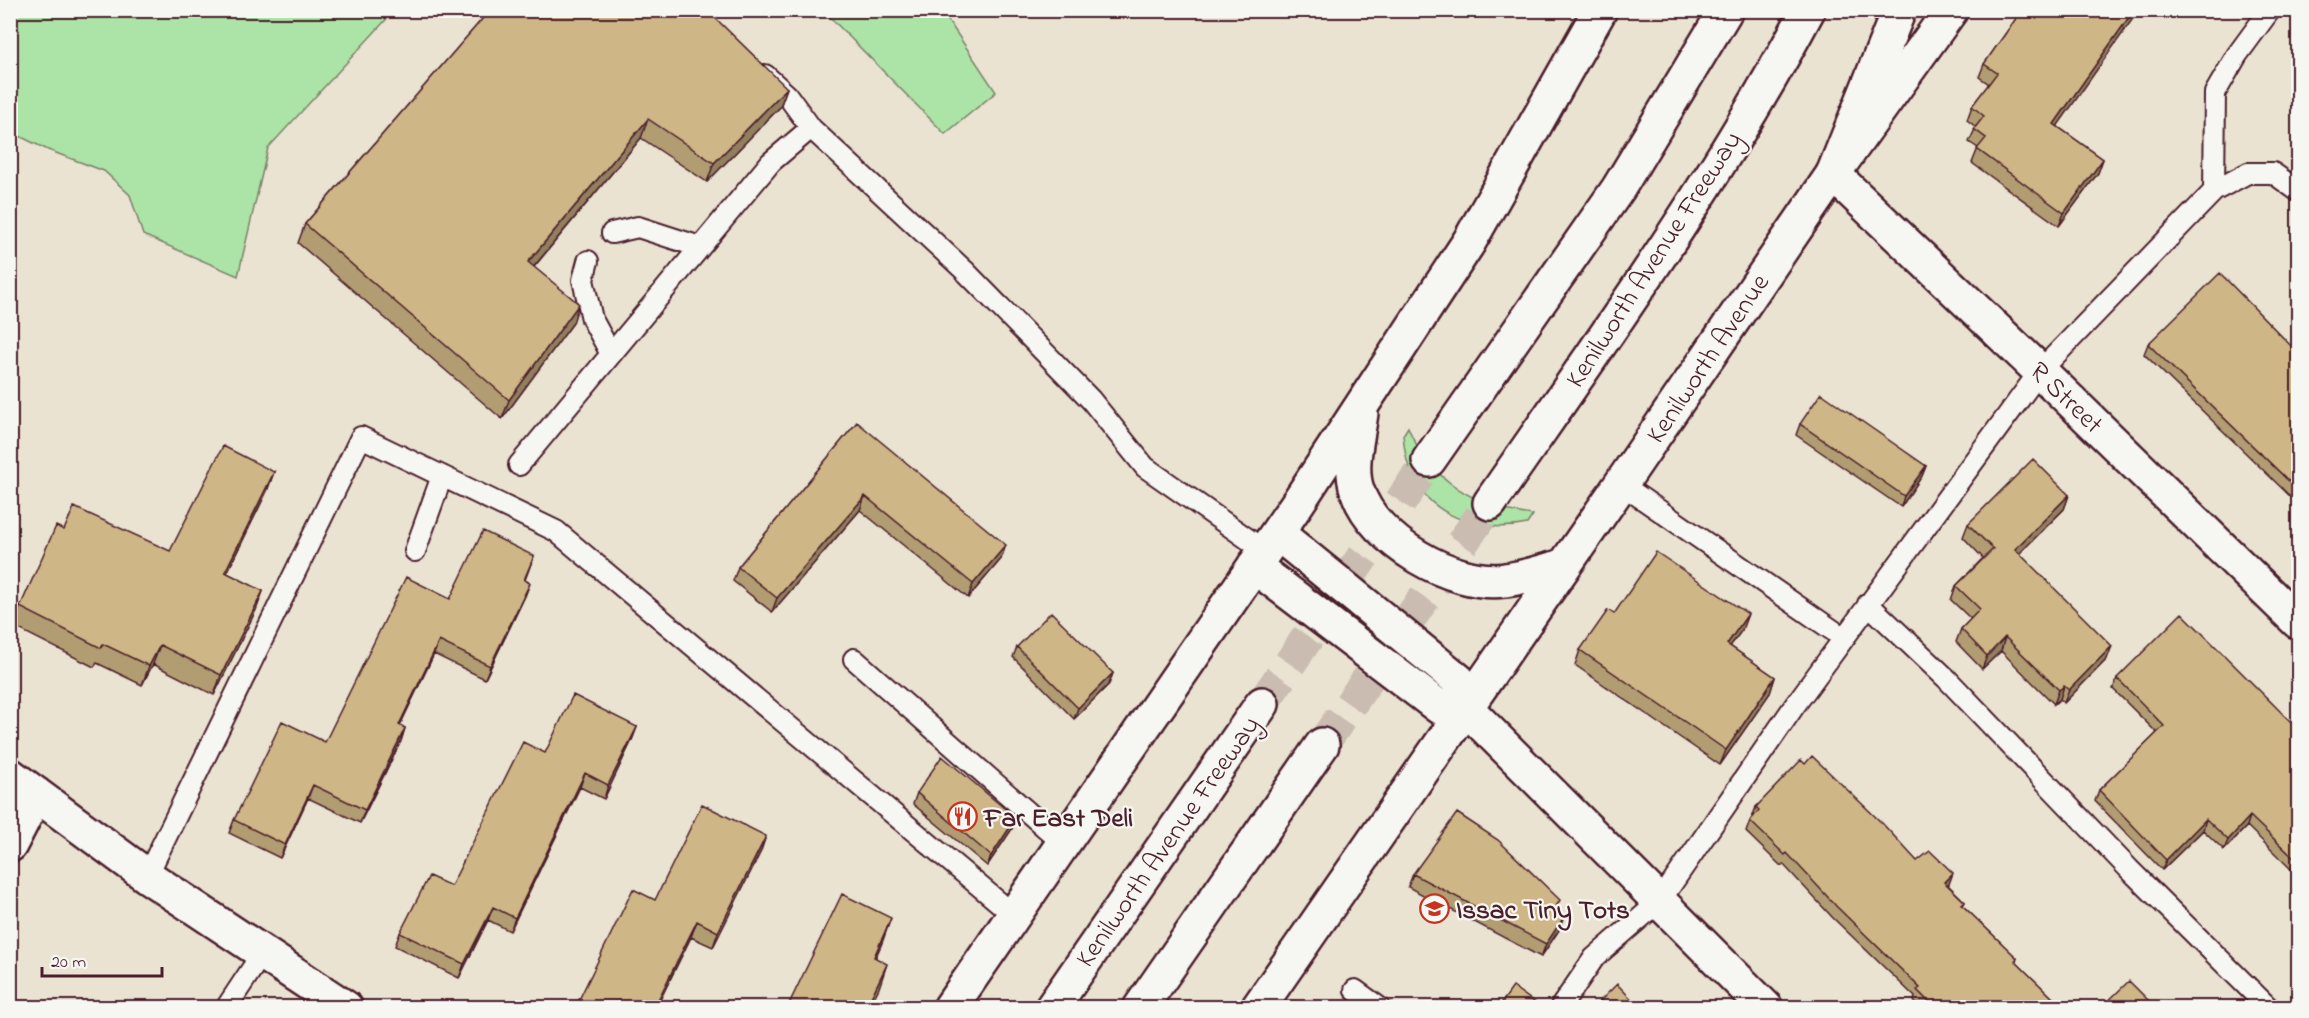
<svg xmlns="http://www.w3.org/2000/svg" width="2309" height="1018" font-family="'Indie Flower',sans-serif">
<rect width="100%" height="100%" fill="#eae3d2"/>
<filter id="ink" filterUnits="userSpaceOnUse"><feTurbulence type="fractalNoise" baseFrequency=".0167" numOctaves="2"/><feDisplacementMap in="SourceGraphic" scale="12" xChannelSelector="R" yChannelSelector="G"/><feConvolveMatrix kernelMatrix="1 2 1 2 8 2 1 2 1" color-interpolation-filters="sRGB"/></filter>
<g filter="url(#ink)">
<!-- green -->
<path fill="#ace3a6" stroke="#7b8168" stroke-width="1.5" d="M 10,11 L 11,10 L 394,11 L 268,148 L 238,276 L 143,235 L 130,195 L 104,171 L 48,150 L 11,132 Z
M 824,11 L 942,11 L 996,92 L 945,134 Z
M 1408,427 C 1429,480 1479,509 1533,515 L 1527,524 C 1481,534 1425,516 1409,467 C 1405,457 1404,446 1403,435 Z"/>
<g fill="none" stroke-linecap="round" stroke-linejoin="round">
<!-- motorway-tunnel -->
<path stroke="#cabcb1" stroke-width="33" stroke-dasharray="33 16" stroke-linecap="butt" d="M 1262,704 L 1429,460
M 1322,745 L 1490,503"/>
<defs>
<path id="service" d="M 765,75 L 787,95 L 811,128 L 964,270 L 1091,400 L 1145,467 L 1265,551
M 2214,191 L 2215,93 L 2237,55 L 2270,10
M 612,233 L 638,227 L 700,247
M 588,261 L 583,280 L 592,319 L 611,354
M 519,465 L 771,162 L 811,128
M 1621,484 L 1844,638
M 415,551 L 442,476
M 1868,604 L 1946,678 L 2129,869 L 2269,1008
M 854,659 L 1064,844
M 147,876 L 361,437 L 556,531 L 1014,915
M 1355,990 L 1380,1008
M 226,1008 L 263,952
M 1560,1008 L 1594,958 L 1660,901 L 1795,705 L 2040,371 L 2214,191 L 2248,173 L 2273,173 L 2298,191"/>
<path id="minor" d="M 1951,10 L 1833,174 L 2040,371 L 2298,622
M 10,775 L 147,876 L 346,1008
M 10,845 L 36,794"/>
<path id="secondary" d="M 1361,413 C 1358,437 1349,466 1357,490 C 1373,541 1453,587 1505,580 C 1524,578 1544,571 1563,566
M 1277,533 L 1458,680 L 1465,707 L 1766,1008
M 1254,566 L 1439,707 L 1465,707
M 950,1008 L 1297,504 L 1469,242 L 1600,10
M 1258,1008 L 1621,484 L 1833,174"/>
<path id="motorway" d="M 1833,174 L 1899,10
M 1429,460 L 1618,189 L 1726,10
M 1490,503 C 1601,342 1716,183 1808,10
M 1052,1008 L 1262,704
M 1140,1008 L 1322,745"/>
</defs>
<!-- service casing -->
<use href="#service" stroke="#4a1f2b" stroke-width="24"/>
<!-- minor casing -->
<use href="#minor" stroke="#4a1f2b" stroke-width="38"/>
<!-- secondary casing -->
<use href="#secondary" stroke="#4a1f2b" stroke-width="38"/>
<!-- motorway casing -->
<use href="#motorway" stroke="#4a1f2b" stroke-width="38"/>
<!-- service -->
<use href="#service" stroke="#f6f6f2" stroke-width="20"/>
<!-- minor -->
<use href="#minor" stroke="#f6f6f2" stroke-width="33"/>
<!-- secondary -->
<use href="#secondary" stroke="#f6f6f2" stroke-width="33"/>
<!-- motorway -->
<use href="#motorway" stroke="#f6f6f2" stroke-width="33"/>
</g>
<!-- wall -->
<path fill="#b29d73" stroke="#4a1f2b" stroke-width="1.5" d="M 490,10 L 787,88 L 780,107 L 707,182 L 641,138 L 534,267 L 573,323 L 502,419 L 298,243 L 305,224 Z
M 2022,10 L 2057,126 L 2103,159 L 2098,173 L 2059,226 L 1972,163 L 1978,148 L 1969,142 L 1976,127 L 1967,120 L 1972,106 L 1989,84 L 1979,77 L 1984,64 Z
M 2148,344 L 2298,353 L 2298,504 L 2144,354 Z
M 857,422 L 1001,559 L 968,598 L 860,510 L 772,612 L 733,581 L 738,567 Z
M 1800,424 L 1926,466 L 1922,476 L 1901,507 L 1796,435 Z
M 274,472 L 267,491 L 227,573 L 263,591 L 256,610 L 214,695 L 153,664 L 142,685 L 97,663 L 94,667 L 13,626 L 20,607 L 64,530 L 170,551 Z
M 2069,495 L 2064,509 L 2019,553 L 2107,659 L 2064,703 L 2060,699 L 2054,704 L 2001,651 L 1982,669 L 1956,642 L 1961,629 L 1971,619 L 1951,600 L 1956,586 L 1983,558 L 1963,537 L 1968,524 Z
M 534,556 L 525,580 L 530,583 L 525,596 L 485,679 L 434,654 L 400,725 L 405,728 L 401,741 L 360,823 L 308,798 L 280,858 L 229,833 L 234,820 L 325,742 L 450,599 Z
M 1614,614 L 1742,630 L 1730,646 L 1775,677 L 1770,693 L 1720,765 L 1575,665 L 1580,650 Z
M 1017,647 L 1113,673 L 1109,684 L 1074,719 L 1013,657 Z
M 2117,678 L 2298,729 L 2298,876 L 2247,826 L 2224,850 L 2203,830 L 2162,870 L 2095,801 L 2099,790 L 2157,733 L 2113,689 Z
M 637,727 L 632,740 L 604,799 L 580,787 L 510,931 L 488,920 L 459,978 L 395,946 L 400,933 L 451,886 L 545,753 Z
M 917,793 L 1016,818 L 1012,829 L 987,866 L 913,804 Z
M 1756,807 L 1917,861 L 1949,884 L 1948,885 L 1965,902 L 1963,906 L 2017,958 L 2016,962 L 2063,1008 L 1920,1008 L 1914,1001 L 1915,997 L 1833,918 L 1783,864 L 1781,866 L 1746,832 L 1750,821 L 1752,818 Z
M 761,851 L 713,947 L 691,937 L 656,1008 L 575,1008 Z
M 1413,874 L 1559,930 L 1541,957 L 1408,887 Z"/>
<!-- shaded-wall -->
<path fill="#917f5e" stroke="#4a1f2b" stroke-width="1.5" d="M 2134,10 L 2139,10 L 2049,138 L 2054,124 Z
M 787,88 L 780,107 L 707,182 L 714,163 Z
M 648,119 L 641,138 L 521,282 L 528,262 Z
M 2103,159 L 2098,173 L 2059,226 L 2064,213 Z
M 579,304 L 573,323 L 502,419 L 509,400 Z
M 1926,466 L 1922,476 L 1901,507 L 1904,496 Z
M 274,472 L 267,491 L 218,591 L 225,572 Z
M 2069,495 L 2064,509 L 2010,563 L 2015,549 Z
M 865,496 L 860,510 L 772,612 L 777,598 Z
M 1006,545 L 1001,559 L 968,598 L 973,584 Z
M 530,583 L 525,596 L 485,679 L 490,666 Z
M 263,591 L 256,610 L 214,695 L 221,675 Z
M 1748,614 L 1742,630 L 1721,659 L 1727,644 Z
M 2005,637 L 2001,651 L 1982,669 L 1987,656 Z
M 439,641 L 434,654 L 394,738 L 399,725 Z
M 160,645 L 153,664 L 142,685 L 149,666 Z
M 2112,646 L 2107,659 L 2064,703 L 2069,690 Z
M 1113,673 L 1109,684 L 1074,719 L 1078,708 Z
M 1775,677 L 1770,693 L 1720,765 L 1726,750 Z
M 2064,686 L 2060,699 L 2054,704 L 2059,690 Z
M 637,727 L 632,740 L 604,799 L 608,785 Z
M 405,728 L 401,741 L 360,823 L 365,810 Z
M 585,773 L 580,787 L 510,931 L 515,918 Z
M 313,785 L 308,798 L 280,858 L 285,845 Z
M 2250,816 L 2247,826 L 2224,850 L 2228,840 Z
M 1016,818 L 1012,829 L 987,866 L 991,856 Z
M 2206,819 L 2203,830 L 2162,870 L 2166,860 Z
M 766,836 L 761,851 L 713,947 L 718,932 Z
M 1953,873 L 1949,884 L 1940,893 L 1944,882 Z
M 493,907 L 488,920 L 459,978 L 464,964 Z
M 1564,917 L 1559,930 L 1541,957 L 1546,944 Z
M 891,918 L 882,943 L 865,982 L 874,957 Z
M 697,921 L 691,937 L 656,1008 L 654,1008 Z
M 887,964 L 879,988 L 869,1008 L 866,1008 Z"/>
<!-- building -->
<path fill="#cfb686" stroke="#4a1f2b" stroke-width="1.5" d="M 490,10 L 707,10 L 787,88 L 714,163 L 648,119 L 528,262 L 579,304 L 509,400 L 305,224 Z
M 2022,10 L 2134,10 L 2054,124 L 2103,159 L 2064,213 L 1977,149 L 1986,138 L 1974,129 L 1984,116 L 1972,106 L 1997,73 L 1984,64 Z
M 2220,273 L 2298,353 L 2298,490 L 2148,344 Z
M 1821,393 L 1926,466 L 1904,496 L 1800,424 Z
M 857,422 L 1006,545 L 973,584 L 865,496 L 777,598 L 738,567 Z
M 223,446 L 274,472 L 225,572 L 263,591 L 221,675 L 160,645 L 149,666 L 103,644 L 101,648 L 20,607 L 56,526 L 64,530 L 74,507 L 170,551 Z
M 2033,459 L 2069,495 L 2015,549 L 2112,646 L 2069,690 L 2064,686 L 2059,690 L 2005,637 L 1987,656 L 1961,629 L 1980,609 L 1956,586 L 1993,549 L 1968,524 Z
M 483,531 L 534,556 L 524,580 L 530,583 L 490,666 L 439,641 L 399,725 L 405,728 L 365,810 L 313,785 L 285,845 L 234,820 L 282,721 L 325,742 L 406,577 L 450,599 Z
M 1656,552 L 1748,614 L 1727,644 L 1775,677 L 1726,750 L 1580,650 L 1608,610 L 1614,614 Z
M 1051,612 L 1113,673 L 1078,708 L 1017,647 Z
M 2182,613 L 2298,729 L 2298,862 L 2250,816 L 2228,840 L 2206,819 L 2166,860 L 2099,790 L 2164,726 L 2117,678 Z
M 573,695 L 637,727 L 608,785 L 585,773 L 515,918 L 493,907 L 464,964 L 400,933 L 429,876 L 451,886 L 523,742 L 545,753 Z
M 942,756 L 1016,818 L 991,856 L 917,793 Z
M 1812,756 L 1882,823 L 1917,861 L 1930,851 L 1953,873 L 1944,882 L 1965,902 L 1962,905 L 2017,958 L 2015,961 L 2063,1008 L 1935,1008 L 1917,990 L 1920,988 L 1837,907 L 1787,853 L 1785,855 L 1750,821 L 1759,810 L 1756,807 L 1801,760 L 1805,764 Z
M 702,804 L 766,836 L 718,932 L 697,921 L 654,1008 L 575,1008 L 633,889 L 655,900 Z
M 1457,813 L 1498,840 L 1560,900 L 1554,910 L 1564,917 L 1546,944 L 1413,874 Z
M 842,894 L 891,918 L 874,957 L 887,964 L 866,1008 L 787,1008 Z
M 2129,981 L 2156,1008 L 2101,1008 Z
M 1617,984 L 1640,1008 L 1593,1008 Z
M 1513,987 L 1541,1007 L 1541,1008 L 1498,1008 Z"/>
</g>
<!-- icons -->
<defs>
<symbol id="restaurant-ring" viewBox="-11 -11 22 22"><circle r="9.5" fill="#f6f6f2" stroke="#c8321e" stroke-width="1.5"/><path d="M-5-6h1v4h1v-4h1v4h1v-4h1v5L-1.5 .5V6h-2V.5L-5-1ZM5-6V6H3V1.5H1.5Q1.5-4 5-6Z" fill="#c8321e"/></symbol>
<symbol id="school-ring" viewBox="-11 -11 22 22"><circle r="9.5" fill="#f6f6f2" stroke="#c8321e" stroke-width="1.5"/><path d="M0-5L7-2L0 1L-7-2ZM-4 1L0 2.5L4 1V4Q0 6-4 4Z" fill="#c8321e"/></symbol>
</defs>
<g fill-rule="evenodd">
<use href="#restaurant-ring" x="946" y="800" width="33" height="33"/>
<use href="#school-ring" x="1418" y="892" width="33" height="33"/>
</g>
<g text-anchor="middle" stroke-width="4.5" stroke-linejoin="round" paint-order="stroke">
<!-- street labels -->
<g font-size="27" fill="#4a1f2b" stroke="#f6f6f2">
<text transform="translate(1653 259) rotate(-57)" y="9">Kenilworth Avenue Freeway</text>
<text transform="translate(1707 358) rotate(-56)" y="9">Kenilworth Avenue</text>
<text transform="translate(2067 397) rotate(44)" y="9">R Street</text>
<text transform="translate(1167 841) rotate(-55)" y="9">Kenilworth Avenue Freeway</text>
</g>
<!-- poi labels -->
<g font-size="27" font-weight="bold" fill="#4a1f2b" stroke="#f6f6f2" text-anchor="start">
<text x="984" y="826">Far East Deli</text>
<text x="1456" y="918">Issac Tiny Tots</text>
</g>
</g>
<!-- margin -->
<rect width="2309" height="1018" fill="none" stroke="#f6f6f2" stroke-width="36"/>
<rect x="18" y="18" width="2273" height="982" fill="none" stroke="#4a1f2b" stroke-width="2" filter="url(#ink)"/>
<!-- scale -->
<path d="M42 967v9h120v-9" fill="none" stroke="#4a1f2b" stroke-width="3"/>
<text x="51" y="967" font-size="18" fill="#4a1f2b" stroke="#f6f6f2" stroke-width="4.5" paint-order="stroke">20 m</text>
</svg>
